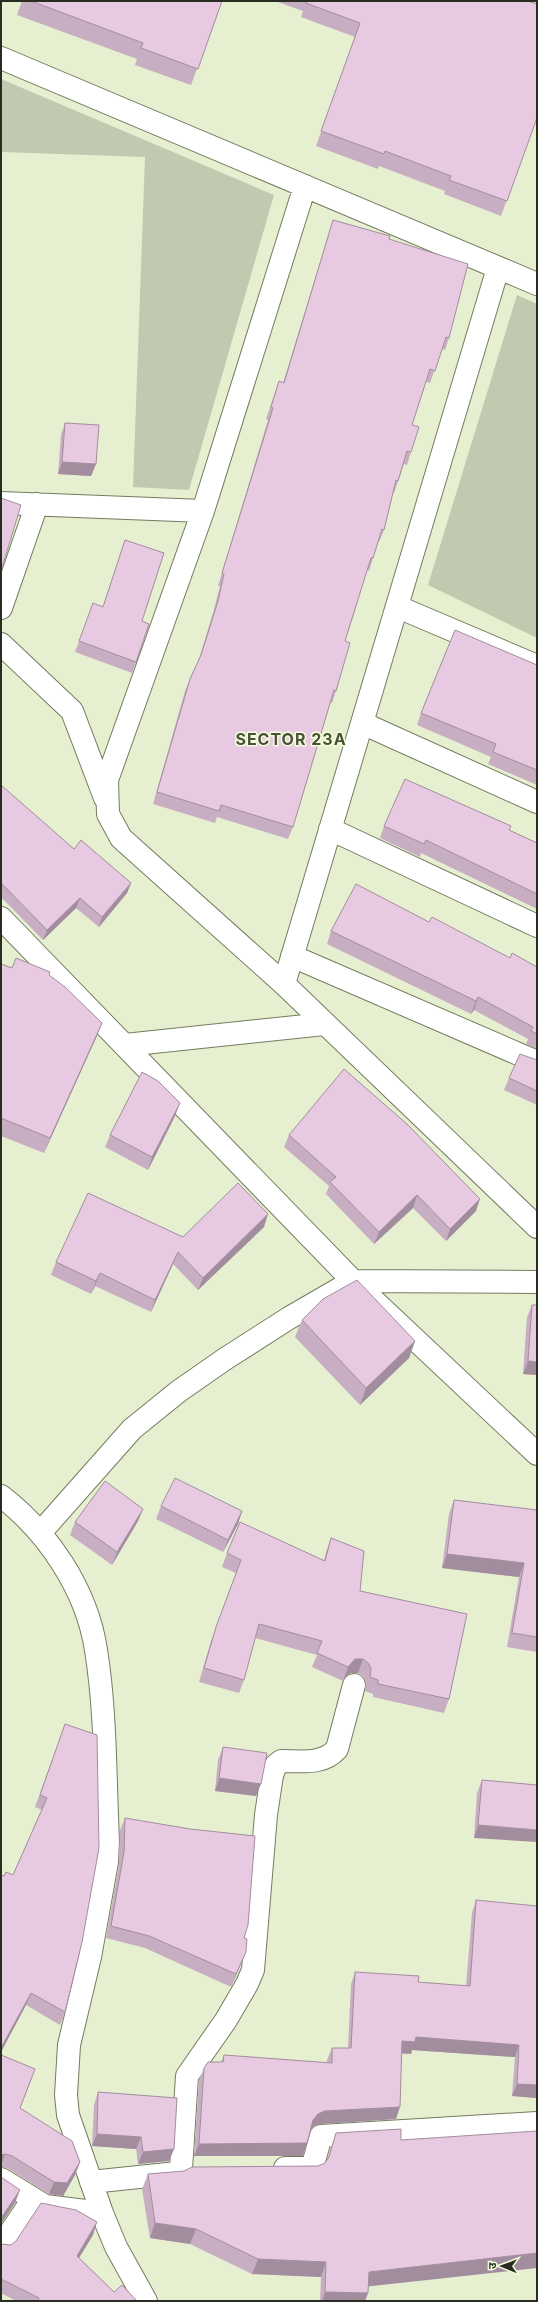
<svg xmlns="http://www.w3.org/2000/svg" width="538" height="2302" font-family="Inter,'Noto Sans Devanagari',sans-serif">
<rect width="100%" height="100%" fill="#e6f0d0"/>
<!-- green -->
<path fill="#c1c9b0" d="M 1,79 L 274,195 L 189,490 L 133,487 L 145,157 L 1,152 Z
M 517,295 L 537,304 L 537,638 L 428,585 Z"/>
<g fill="none" stroke-linecap="round" stroke-linejoin="round">
<defs>
<path id="minor" d="M 1,58 L 537,284
M 305,186 L 203,511 L 107,780 L 108,814 L 121,838 L 284,984 L 537,1227
M 1,503 L 203,511
M 398,607 L 537,666
M 1,608 L 37,504
M 1,644 L 72,711 L 105,798
M 362,723 L 537,802
M 330,829 L 537,926
M 1,918 L 353,1281 L 537,1454
M 292,956 L 537,1062
M 284,984 L 498,268
M 125,1045 L 324,1024
M 1,1496 C 48,1532 87,1590 96,1650 C 106,1712 105,1778 108,1841 L 107,1862 L 90,1957 L 69,2045 L 66,2095 L 68,2115 L 102,2213 L 116,2247 L 146,2301
M 40,1533 L 132,1429 L 179,1391 L 225,1359 L 289,1318 L 353,1281 L 537,1282
M 285,2168 L 312,2168 L 321,2136 L 537,2123
M 1,2179 L 45,2206 L 102,2213
M 91,2182 L 177,2173 L 181,2169 L 187,2076 L 226,2020 L 247,1984 L 253,1970 L 266,1815 L 272,1775 L 276,1765 L 281,1761 C 301,1761 323,1765 337,1749 L 354,1685
M 1,2246 L 33,2199"/>
</defs>
<!-- minor casing -->
<use href="#minor" stroke="#737c5f" stroke-width="24"/>
<!-- minor -->
<use href="#minor" stroke="#fff" stroke-width="22"/>
</g>
<!-- wall -->
<path fill="#c7aec2" d="M 22,1 L 222,1 L 191,85 L 135,65 L 137,59 L 17,15 Z
M 275,1 L 528,1 L 537,118 L 501,216 L 444,194 L 445,191 L 379,166 L 378,169 L 316,146 L 355,37 L 301,17 L 303,11 Z
M 333,220 L 389,239 L 449,338 L 445,350 L 442,349 L 430,383 L 426,382 L 412,425 L 411,452 L 407,465 L 404,464 L 394,493 L 393,493 L 384,530 L 379,542 L 378,542 L 373,558 L 369,571 L 367,570 L 345,641 L 336,691 L 332,703 L 330,703 L 293,827 L 288,839 L 217,817 L 215,823 L 153,804 L 185,691 L 190,679 L 199,659 L 213,613 L 220,586 L 218,586 L 268,420 L 266,419 L 279,381 L 283,383 L 329,233 Z
M 65,423 L 96,464 L 91,476 L 58,474 L 61,435 Z
M 125,540 L 142,621 L 149,624 L 132,673 L 75,652 L 93,603 L 103,607 Z
M 537,665 L 537,785 L 488,764 L 491,757 L 417,725 L 421,713 Z
M 1,785 L 74,849 L 131,883 L 127,893 L 99,927 L 76,908 L 43,940 L 1,897 Z
M 384,826 L 509,830 L 537,843 L 537,909 L 421,853 L 420,857 L 380,838 Z
M 429,922 L 510,958 L 537,967 L 537,1049 L 526,1044 L 528,1039 L 474,1010 L 471,1014 L 327,944 L 331,931 Z
M 1,964 L 12,968 L 49,975 L 102,1023 L 96,1038 L 44,1153 L 1,1136 Z
M 537,1060 L 537,1105 L 504,1090 L 509,1078 Z
M 175,1116 L 148,1170 L 105,1147 L 110,1135 Z
M 289,1135 L 476,1211 L 446,1241 L 413,1208 L 374,1244 L 326,1194 L 329,1186 L 284,1147 Z
M 264,1227 L 198,1290 L 173,1264 L 151,1312 L 95,1286 L 91,1294 L 51,1275 L 56,1262 L 183,1237 Z
M 532,1305 L 537,1375 L 523,1374 L 527,1317 Z
M 302,1320 L 415,1341 L 409,1358 L 360,1405 L 295,1337 Z
M 454,1500 L 537,1510 L 537,1652 L 507,1647 L 519,1577 L 442,1568 L 449,1514 Z
M 161,1506 L 242,1511 L 238,1524 L 223,1552 L 156,1519 Z
M 143,1509 L 138,1521 L 112,1565 L 70,1535 L 75,1522 Z
M 331,1538 L 360,1591 L 449,1699 L 444,1713 L 373,1697 L 373,1694 L 365,1691 L 366,1682 L 363,1676 L 358,1673 L 350,1673 L 343,1681 L 312,1667 L 317,1655 L 255,1638 L 244,1680 L 239,1693 L 199,1682 L 211,1641 L 236,1573 L 222,1567 L 227,1553 L 324,1560 L 326,1552 Z
M 65,1724 L 65,2012 L 60,2025 L 26,2005 L 1,2052 L 1,1875 L 4,1876 L 13,1875 L 42,1810 L 35,1807 Z
M 223,1747 L 256,1796 L 215,1791 L 218,1760 Z
M 482,1780 L 537,1785 L 474,1838 L 477,1793 Z
M 125,1818 L 244,1938 L 241,1964 L 231,1987 L 145,1948 L 106,1938 L 119,1864 L 120,1830 Z
M 476,1900 L 537,2098 L 512,2096 L 515,2057 L 412,2050 L 411,2054 L 401,2053 L 396,2119 L 320,2124 L 314,2126 L 311,2130 L 303,2156 L 194,2156 L 199,2080 L 204,2068 L 221,2062 L 224,2055 L 327,2063 L 327,2060 L 332,2048 L 348,2048 L 351,1984 L 355,1972 L 418,1982 L 466,1986 L 472,1913 Z
M 1,2055 L 31,2081 L 20,2108 L 80,2162 L 75,2175 L 63,2196 L 49,2194 L 7,2168 L 1,2167 Z
M 98,2092 L 174,2149 L 169,2161 L 138,2164 L 136,2149 L 92,2146 L 94,2105 Z
M 336,2133 L 368,2286 L 368,2293 L 365,2301 L 320,2301 L 321,2277 L 252,2274 L 190,2244 L 150,2238 L 142,2189 L 148,2174 L 318,2166 L 325,2163 L 327,2160 Z
M 93,2235 L 79,2258 L 114,2292 L 137,2301 L 16,2301 L 1,2293 L 1,2244 L 11,2245 Z"/>
<!-- shaded-wall -->
<path fill="#a28d9e" d="M 62,462 L 96,464 L 91,476 L 58,474 Z
M 131,883 L 127,893 L 99,927 L 102,917 Z
M 80,898 L 76,908 L 43,940 L 47,930 Z
M 478,997 L 474,1010 L 471,1014 L 476,1001 Z
M 102,1023 L 96,1038 L 44,1153 L 50,1138 Z
M 180,1103 L 175,1116 L 148,1170 L 152,1157 Z
M 417,1195 L 413,1208 L 374,1244 L 379,1232 Z
M 480,1199 L 476,1211 L 446,1241 L 450,1229 Z
M 268,1214 L 264,1227 L 198,1290 L 203,1278 Z
M 178,1252 L 173,1264 L 151,1312 L 155,1300 Z
M 100,1273 L 95,1286 L 91,1294 L 96,1281 Z
M 415,1341 L 409,1358 L 360,1405 L 366,1388 Z
M 528,1361 L 537,1362 L 537,1375 L 523,1374 Z
M 143,1509 L 138,1521 L 112,1565 L 117,1552 Z
M 242,1511 L 238,1524 L 223,1552 L 228,1540 Z
M 447,1554 L 524,1563 L 519,1577 L 442,1568 Z
M 355,1659 L 363,1659 L 358,1673 L 350,1673 L 343,1681 L 348,1667 Z
M 219,1778 L 261,1784 L 256,1796 L 215,1791 Z
M 478,1825 L 537,1830 L 537,1842 L 474,1838 Z
M 246,1952 L 241,1964 L 231,1987 L 236,1974 Z
M 31,1993 L 26,2005 L 1,2052 L 1,2048 Z
M 416,2037 L 519,2045 L 515,2057 L 412,2050 L 411,2054 L 397,2053 L 402,2041 Z
M 517,2084 L 537,2085 L 537,2098 L 512,2096 Z
M 400,2107 L 396,2119 L 320,2124 L 314,2126 L 309,2133 L 313,2120 L 318,2114 L 325,2111 Z
M 97,2134 L 141,2137 L 136,2149 L 92,2146 Z
M 307,2143 L 303,2156 L 194,2156 L 199,2144 Z
M 174,2149 L 169,2161 L 138,2164 L 143,2152 Z
M 5,2154 L 1,2166 L 1,2155 Z
M 80,2162 L 75,2175 L 63,2196 L 49,2194 L 54,2182 Z
M 20,2190 L 15,2203 L 1,2224 L 1,2218 Z
M 97,2222 L 93,2235 L 72,2269 L 77,2256 Z
M 155,2223 L 196,2229 L 190,2244 L 150,2238 Z
M 537,2253 L 537,2268 L 363,2287 L 369,2272 Z
M 258,2259 L 326,2262 L 321,2277 L 252,2274 Z
M 325,2292 L 368,2293 L 365,2301 L 322,2301 Z"/>
<!-- building -->
<path fill="#e7cae1" stroke="#a28d9e" d="M 31,1 L 222,1 L 198,69 L 141,48 L 143,43 Z
M 307,1 L 528,1 L 537,4 L 537,118 L 507,201 L 449,180 L 451,176 L 385,151 L 384,154 L 321,131 L 360,23 L 306,3 Z
M 333,220 L 390,236 L 389,239 L 468,264 L 449,338 L 446,337 L 435,371 L 430,369 L 412,425 L 419,427 L 411,452 L 407,451 L 398,481 L 396,480 L 384,530 L 382,529 L 373,558 L 371,558 L 345,641 L 350,643 L 336,691 L 334,690 L 293,827 L 221,805 L 219,811 L 157,792 L 190,679 L 201,655 L 218,601 L 224,574 L 222,573 L 273,408 L 271,407 L 279,381 L 284,383 Z
M 65,423 L 99,425 L 96,464 L 62,462 Z
M 1,498 L 21,505 L 1,571 Z
M 125,540 L 164,553 L 142,621 L 149,624 L 136,662 L 79,641 L 93,603 L 103,607 Z
M 455,630 L 537,665 L 537,770 L 493,752 L 496,744 L 421,713 Z
M 405,779 L 511,826 L 509,830 L 537,843 L 537,894 L 426,840 L 424,844 L 384,826 Z
M 1,785 L 74,849 L 81,840 L 131,883 L 102,917 L 80,898 L 47,930 L 1,883 Z
M 356,884 L 429,922 L 432,917 L 510,958 L 512,953 L 537,967 L 537,1034 L 531,1031 L 533,1027 L 478,997 L 476,1001 L 331,931 Z
M 16,958 L 50,972 L 49,975 L 65,987 L 102,1023 L 50,1138 L 1,1118 L 1,964 L 12,968 Z
M 520,1054 L 537,1060 L 537,1091 L 509,1078 Z
M 344,1069 L 407,1124 L 480,1199 L 450,1229 L 417,1195 L 379,1232 L 330,1182 L 336,1177 L 289,1135 Z
M 142,1072 L 158,1081 L 180,1103 L 152,1157 L 110,1135 Z
M 238,1183 L 268,1214 L 203,1278 L 178,1252 L 155,1300 L 100,1273 L 96,1281 L 56,1262 L 88,1193 L 183,1237 Z
M 357,1280 L 415,1341 L 366,1388 L 302,1320 L 323,1299 Z
M 532,1305 L 537,1305 L 537,1362 L 528,1361 Z
M 175,1478 L 242,1511 L 228,1540 L 161,1506 Z
M 105,1481 L 143,1509 L 117,1552 L 75,1522 Z
M 454,1500 L 537,1510 L 537,1637 L 512,1633 L 524,1563 L 447,1554 Z
M 240,1522 L 325,1561 L 331,1538 L 364,1551 L 360,1591 L 467,1614 L 449,1699 L 378,1684 L 378,1680 L 370,1677 L 371,1668 L 368,1663 L 363,1659 L 355,1659 L 348,1667 L 317,1653 L 322,1641 L 259,1624 L 244,1680 L 204,1668 L 216,1627 L 241,1560 L 227,1553 Z
M 65,1724 L 97,1735 L 99,1848 L 82,1942 L 65,2012 L 31,1993 L 1,2048 L 1,1875 L 4,1876 L 6,1872 L 13,1875 L 47,1798 L 40,1795 Z
M 223,1747 L 267,1753 L 261,1784 L 219,1778 Z
M 482,1780 L 537,1785 L 537,1830 L 478,1825 Z
M 125,1818 L 190,1829 L 255,1836 L 248,1925 L 244,1938 L 247,1939 L 246,1952 L 236,1974 L 149,1936 L 111,1926 L 124,1852 Z
M 476,1900 L 537,1906 L 537,2085 L 517,2084 L 519,2045 L 416,2037 L 415,2042 L 402,2041 L 400,2107 L 325,2111 L 318,2114 L 313,2120 L 307,2143 L 199,2144 L 204,2068 L 208,2062 L 223,2062 L 224,2055 L 332,2063 L 332,2048 L 351,2048 L 355,1972 L 419,1976 L 418,1982 L 470,1986 Z
M 1,2055 L 35,2069 L 20,2108 L 72,2141 L 80,2162 L 67,2183 L 54,2182 L 12,2156 L 5,2154 L 1,2155 Z
M 98,2092 L 177,2098 L 174,2149 L 143,2152 L 141,2137 L 97,2134 Z
M 401,2129 L 401,2140 L 537,2131 L 537,2253 L 369,2272 L 368,2293 L 325,2292 L 326,2262 L 258,2259 L 196,2229 L 155,2223 L 148,2174 L 184,2171 L 192,2167 L 318,2166 L 325,2163 L 329,2157 L 336,2133 Z
M 1,2177 L 20,2190 L 1,2218 Z
M 41,2203 L 76,2210 L 97,2222 L 77,2256 L 114,2292 L 122,2285 L 137,2301 L 38,2301 L 39,2298 L 1,2279 L 1,2244 L 11,2245 L 16,2241 Z"/>
<g text-anchor="middle" stroke-width="3" stroke-linejoin="round" paint-order="stroke">
<!-- district labels -->
<g font-size="16" font-weight="bold" letter-spacing="1" fill="#495136" stroke="#f3fedd">
<text x="291" y="745">SECTOR 23A</text>
</g>
</g>
<!-- border -->
<rect width="538" height="2302" fill="none" stroke="#292d21" stroke-width="4"/>
<!-- north arrow -->
<g transform="translate(502 2266) rotate(271)" stroke="#f3fedd" stroke-width="3" paint-order="stroke">
<path d="M0-3L7 15L0 10L-7 15Z" fill="#292d21"/>
<text y="-6" font-size="11" font-weight="bold" text-anchor="middle" fill="#292d21">उ</text>
</g>
</svg>
